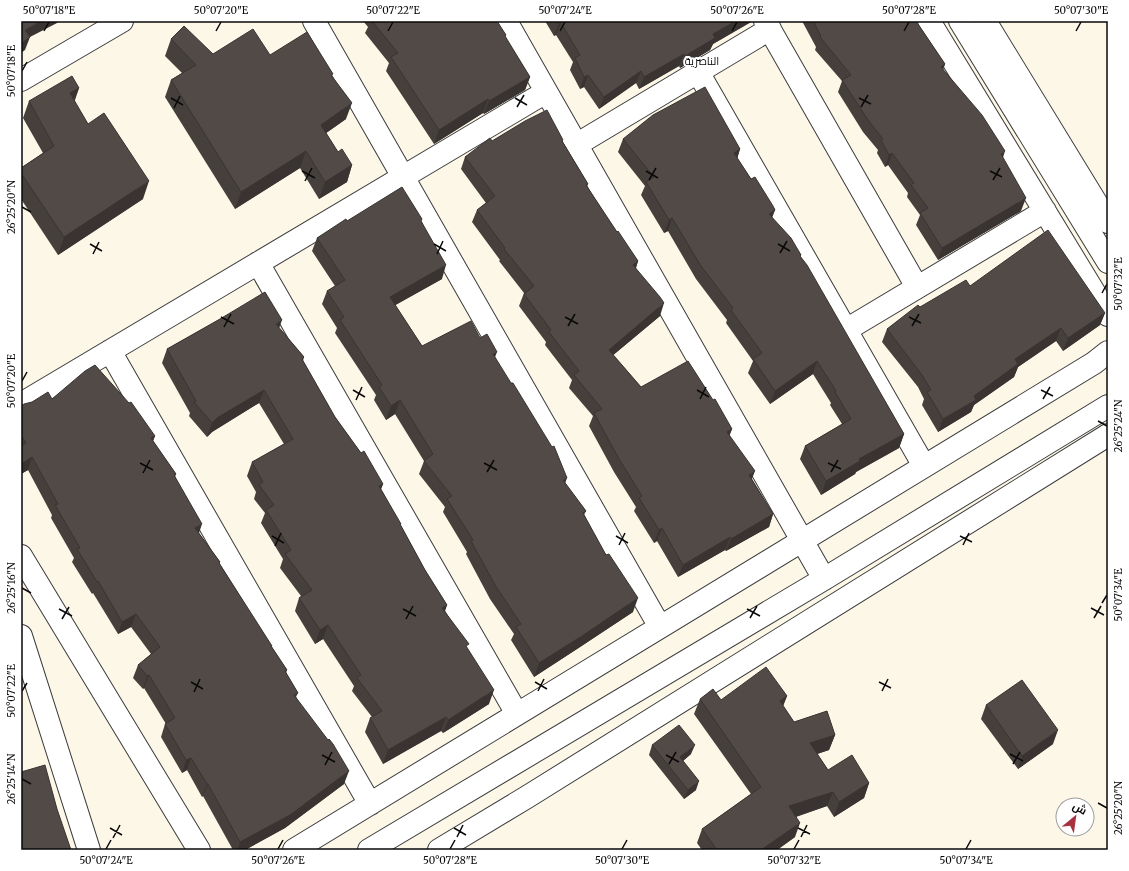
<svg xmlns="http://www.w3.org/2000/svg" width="1129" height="871" font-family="Merriweather,Cairo,serif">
<rect width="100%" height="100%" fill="#fdf7e8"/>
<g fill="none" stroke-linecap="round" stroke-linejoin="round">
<defs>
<path id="minor" d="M 314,21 L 660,627
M 506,21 L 824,579
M 765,21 L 917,287
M 929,21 L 1108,315
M 960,21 L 1108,262
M 985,21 L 1108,222
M 698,72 L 924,466
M 21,80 L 122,21
M 576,145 L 770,29
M 258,263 L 517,714
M 846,330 L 1045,211
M 110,351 L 370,804
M 21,404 L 546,92
M 21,556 L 199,850
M 21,636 L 89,850
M 294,850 L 1094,363 L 1108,352
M 369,850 L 824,579 L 1108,406
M 439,850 L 527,797 L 1108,435"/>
</defs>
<!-- minor casing -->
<use href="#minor" stroke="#3c3c3c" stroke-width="24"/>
<!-- minor -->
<use href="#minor" stroke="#fff" stroke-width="22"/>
</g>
<!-- wall -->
<path fill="#46403d" d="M 363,21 L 497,21 L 505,37 L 530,77 L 525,90 L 484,114 L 483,113 L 434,144 L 386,71 L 389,63 L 365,33 L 368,27 Z
M 545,21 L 752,21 L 751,22 L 713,44 L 710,50 L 680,68 L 679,66 L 639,89 L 636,83 L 599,109 L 584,87 L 580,89 L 570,70 L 573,62 L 556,35 L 554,36 Z
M 802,21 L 916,21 L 945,64 L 943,69 L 1003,158 L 1021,211 L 938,260 L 916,225 L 920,215 L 907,197 L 908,193 L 888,165 L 885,167 L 877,153 L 878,150 L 863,132 L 838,92 L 842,81 L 815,50 L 816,47 Z
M 171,39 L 213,54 L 270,55 L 332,76 L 346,119 L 326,133 L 338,152 L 352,165 L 347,182 L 319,199 L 300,168 L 235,209 L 165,97 L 171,80 L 182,73 L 165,56 Z
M 79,88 L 74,101 L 88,124 L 143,199 L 58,255 L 21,199 L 21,168 L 43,153 L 23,118 L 29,101 Z
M 623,139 L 740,149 L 737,158 L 751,179 L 775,210 L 772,217 L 801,255 L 800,256 L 904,434 L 899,448 L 856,472 L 855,474 L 821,495 L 800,459 L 805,446 L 842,424 L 830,405 L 831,403 L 813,374 L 770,404 L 748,373 L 753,361 L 726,323 L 727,320 L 696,279 L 668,231 L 664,233 L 641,195 L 645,186 L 618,152 Z
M 563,140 L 563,142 L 588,184 L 587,187 L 617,232 L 638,261 L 636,268 L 660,316 L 613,355 L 641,387 L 732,429 L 729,436 L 752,479 L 773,514 L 769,527 L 726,551 L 725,550 L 678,577 L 657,541 L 654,543 L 634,511 L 636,507 L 614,472 L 589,426 L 593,416 L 569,388 L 572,380 L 545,345 L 546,342 L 519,306 L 524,293 L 499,261 L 500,260 L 472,222 L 477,210 L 486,203 L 461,169 L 465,157 L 492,141 Z
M 347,221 L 422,222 L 442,279 L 395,305 L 422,346 L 480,338 L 495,357 L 565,484 L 586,511 L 584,515 L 633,612 L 577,649 L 534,677 L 511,640 L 514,634 L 490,599 L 466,554 L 467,552 L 443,512 L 445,507 L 419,474 L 424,461 L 395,414 L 386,420 L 374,400 L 376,395 L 335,333 L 337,328 L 322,304 L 327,291 L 335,286 L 312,251 L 317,238 Z
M 970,286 L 1105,313 L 1100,325 L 1063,351 L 1056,341 L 1018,367 L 1014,377 L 974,405 L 971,412 L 938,432 L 922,405 L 924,399 L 918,387 L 882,342 L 887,329 L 920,307 Z
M 220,319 L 279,328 L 304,357 L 303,361 L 335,417 L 383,484 L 381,489 L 425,570 L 447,605 L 445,611 L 467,649 L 489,704 L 443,733 L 441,731 L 383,764 L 365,732 L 370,718 L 372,717 L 352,691 L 354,686 L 323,639 L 315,644 L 295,611 L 299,598 L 301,596 L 280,568 L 283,559 L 261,523 L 265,513 L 254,499 L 256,492 L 247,476 L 252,462 L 284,444 L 259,403 L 212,432 L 207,437 L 189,416 L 190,413 L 162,363 L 167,349 Z
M 52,399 L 155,436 L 153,441 L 176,474 L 175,477 L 199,533 L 220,562 L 220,564 L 272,647 L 287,670 L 286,673 L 298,693 L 296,697 L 344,784 L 285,828 L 245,850 L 233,850 L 203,796 L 202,797 L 187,770 L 182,773 L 161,737 L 165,724 L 166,724 L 144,688 L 143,689 L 133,678 L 138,665 L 151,654 L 131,627 L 118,634 L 93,593 L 92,594 L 72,562 L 74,558 L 51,518 L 52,515 L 28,470 L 21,474 L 21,406 Z
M 787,696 L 783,706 L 794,722 L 835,735 L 829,750 L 817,754 L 828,770 L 869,783 L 864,798 L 834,817 L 827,806 L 796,817 L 795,837 L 777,850 L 702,850 L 697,843 L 702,829 L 751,794 L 694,714 L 700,699 L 721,700 Z
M 986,705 L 1053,744 L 1018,769 L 981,719 Z
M 652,745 L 691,754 L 683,761 L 696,790 L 684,799 L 649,755 Z"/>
<!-- shaded-wall -->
<path fill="#393432" d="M 41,21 L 58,21 L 57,23 L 30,37 L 25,50 L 21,53 L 21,44 L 25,30 Z
M 736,21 L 752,21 L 751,22 L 713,44 L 710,50 L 680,68 L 685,56 L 713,34 Z
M 561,23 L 556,35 L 554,36 L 559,24 Z
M 684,54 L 679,66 L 639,89 L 644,77 Z
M 945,64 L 941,76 L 941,67 Z
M 641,71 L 636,83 L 599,109 L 604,97 Z
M 588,75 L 584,87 L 580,89 L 584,77 Z
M 530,77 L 525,90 L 484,114 L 489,101 Z
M 79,88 L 73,106 L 70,93 Z
M 488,99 L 483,113 L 434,144 L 439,130 Z
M 352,103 L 346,119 L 315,141 L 321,125 Z
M 740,149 L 736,163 L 734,153 Z
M 306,151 L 300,168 L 235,209 L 241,192 Z
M 1005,151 L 1001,164 L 1001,154 Z
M 892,153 L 888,165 L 885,167 L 889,155 Z
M 352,165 L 347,182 L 319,199 L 325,182 Z
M 149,181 L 143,199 L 58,255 L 64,237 Z
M 1026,198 L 1021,211 L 938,260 L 942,248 Z
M 775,210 L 770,223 L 769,214 Z
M 672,218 L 668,231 L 664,233 L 669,220 Z
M 638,261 L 634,274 L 633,265 Z
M 446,265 L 442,279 L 385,311 L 390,297 Z
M 664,303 L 660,316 L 605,362 L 609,350 Z
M 1105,313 L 1100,325 L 1063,351 L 1068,338 Z
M 282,320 L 277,334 L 276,324 Z
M 1061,328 L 1056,341 L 1018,367 L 1014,377 L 974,405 L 971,412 L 938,432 L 943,419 L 1015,359 Z
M 497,352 L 492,365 L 493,354 Z
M 817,361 L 813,374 L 770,404 L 775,391 Z
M 264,390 L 259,403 L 212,432 L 207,437 L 212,423 L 217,418 Z
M 400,400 L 395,414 L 386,420 L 391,406 Z
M 732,429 L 727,442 L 727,432 Z
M 904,434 L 899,448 L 856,472 L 855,474 L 821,495 L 826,481 L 859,459 Z
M 155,436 L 150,448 L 151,438 Z
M 32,457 L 28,470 L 21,474 L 21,468 L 23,463 Z
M 755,471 L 750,484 L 749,475 Z
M 567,478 L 562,492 L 563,480 Z
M 383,484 L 378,497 L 379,486 Z
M 773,514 L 769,527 L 726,551 L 731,539 Z
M 202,524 L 198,536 L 195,528 Z
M 662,528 L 657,541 L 654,543 L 659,530 Z
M 730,537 L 725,550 L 678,577 L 683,565 Z
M 638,598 L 633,612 L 577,649 L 534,677 L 539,663 Z
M 447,605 L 442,618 L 442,608 Z
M 136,614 L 131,627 L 118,634 L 122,622 Z
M 328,625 L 323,639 L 315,644 L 320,630 Z
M 149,675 L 144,688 L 143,689 L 147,676 Z
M 494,690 L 489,704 L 443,733 L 448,720 Z
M 787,696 L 781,711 L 780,701 Z
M 446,717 L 441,731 L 383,764 L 388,750 Z
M 1058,730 L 1053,744 L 1018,769 L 1022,756 Z
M 835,735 L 829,750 L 805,758 L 810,743 Z
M 695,745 L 691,754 L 677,766 L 680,757 Z
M 191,758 L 187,770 L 182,773 L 186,760 Z
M 349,771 L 344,784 L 285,828 L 245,850 L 238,850 L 240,842 Z
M 699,781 L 696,790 L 684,799 L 688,790 Z
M 869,783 L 864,798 L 834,817 L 839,802 Z
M 207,784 L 208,784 L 203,796 L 202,797 Z
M 833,792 L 827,806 L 783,821 L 789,806 Z
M 800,823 L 795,837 L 777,850 L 761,850 Z"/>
<!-- building -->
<path fill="#514a47" stroke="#393432" d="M 21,21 L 41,21 L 25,30 L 30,37 L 21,44 Z
M 372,21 L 497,21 L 506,35 L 505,36 L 530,77 L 489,101 L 488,99 L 439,130 L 391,57 L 398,53 Z
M 557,21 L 736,21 L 713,34 L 715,38 L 685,56 L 684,54 L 644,77 L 641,71 L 604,97 L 588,75 L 584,77 L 575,58 L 580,55 L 561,23 L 559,24 Z
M 813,21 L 916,21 L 945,64 L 941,67 L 982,115 L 1005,151 L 1001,154 L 1026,198 L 942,248 L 920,213 L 928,208 L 911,185 L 914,183 L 892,153 L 889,155 L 881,140 L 883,139 L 868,120 L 842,80 L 851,75 L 820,37 L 821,36 Z
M 184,26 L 213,54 L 253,29 L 270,55 L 307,32 L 333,74 L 331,75 L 352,103 L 321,125 L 338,152 L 342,149 L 352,165 L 325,182 L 306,151 L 241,192 L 171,80 L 196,65 L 171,39 Z
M 72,76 L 79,88 L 70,93 L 88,124 L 104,113 L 149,181 L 64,237 L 21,173 L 21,168 L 54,146 L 29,101 Z
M 705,87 L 740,149 L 734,153 L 751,179 L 755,177 L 773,206 L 775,210 L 769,214 L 791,238 L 801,255 L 800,256 L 807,265 L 904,434 L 859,459 L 860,461 L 826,481 L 805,446 L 851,419 L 835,392 L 836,391 L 817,361 L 775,391 L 753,359 L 762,353 L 731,310 L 733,308 L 701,266 L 672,218 L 669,220 L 646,182 L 654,177 L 623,139 L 653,115 Z
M 547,110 L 563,140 L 562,141 L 588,184 L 586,185 L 617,232 L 618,231 L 638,261 L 633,265 L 660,297 L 664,303 L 609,350 L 641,387 L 688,361 L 713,400 L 715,399 L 732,429 L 727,432 L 755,471 L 749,475 L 773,514 L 731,539 L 730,537 L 683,565 L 662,528 L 659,530 L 639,498 L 642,496 L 619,459 L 594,413 L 602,409 L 574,375 L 579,371 L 549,332 L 551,330 L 524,294 L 534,286 L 504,249 L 505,248 L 477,210 L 495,196 L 465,157 L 490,138 L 492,141 L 525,121 Z
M 402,187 L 422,219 L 421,221 L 446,265 L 390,297 L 422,346 L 471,321 L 480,338 L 487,334 L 497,352 L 493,354 L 511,383 L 513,383 L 552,447 L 554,446 L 567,478 L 563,480 L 586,511 L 583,513 L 606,555 L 609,554 L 638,598 L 582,636 L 539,663 L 516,627 L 521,624 L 495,585 L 471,541 L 473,540 L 447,499 L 452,496 L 424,461 L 433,454 L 400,400 L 391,406 L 379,387 L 382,385 L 340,320 L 344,317 L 327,291 L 345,280 L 317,238 L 346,219 L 347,221 Z
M 1048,230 L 1105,313 L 1068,338 L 1061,328 L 1015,359 L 1018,364 L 974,396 L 976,400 L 943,419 L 927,392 L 931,390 L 922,375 L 887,329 L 918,305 L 920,307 L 966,280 L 970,286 Z
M 265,292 L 282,320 L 276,324 L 304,357 L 302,359 L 335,417 L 361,453 L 364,451 L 383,484 L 379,486 L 401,524 L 400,524 L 425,570 L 447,605 L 442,608 L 469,644 L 466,646 L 494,690 L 448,720 L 446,717 L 388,750 L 370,718 L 382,711 L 357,678 L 361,675 L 328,625 L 320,630 L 299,598 L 312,590 L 285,554 L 291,550 L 266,510 L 274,505 L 259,485 L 263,482 L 252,462 L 293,439 L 264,390 L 217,418 L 212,423 L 194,402 L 196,401 L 167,349 L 220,319 Z
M 95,365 L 129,403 L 131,402 L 155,436 L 151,438 L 176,474 L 174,475 L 202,524 L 195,528 L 220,562 L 219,563 L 272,646 L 271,646 L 287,670 L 285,671 L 298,693 L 294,695 L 328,740 L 329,739 L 333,744 L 349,771 L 290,815 L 240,842 L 208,784 L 207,784 L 191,758 L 186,760 L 165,724 L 175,718 L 149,675 L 147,676 L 138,665 L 160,647 L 136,614 L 122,622 L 98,581 L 97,582 L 77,549 L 80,548 L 55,505 L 58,504 L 32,457 L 23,463 L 21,460 L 21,446 L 26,443 L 21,435 L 21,406 L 24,404 L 32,402 L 48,392 L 52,399 L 85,371 Z
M 766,667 L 787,696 L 780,701 L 794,722 L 827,711 L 835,735 L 810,743 L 828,770 L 852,755 L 869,783 L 839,802 L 833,792 L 789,806 L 800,823 L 761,850 L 717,850 L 702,829 L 761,787 L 700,699 L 713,689 L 721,700 Z
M 1022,680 L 1058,730 L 1022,756 L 986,705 Z
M 679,725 L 695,745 L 680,757 L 699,781 L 688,790 L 652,745 Z
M 45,765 L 57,809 L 71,850 L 21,850 L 21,772 Z"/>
<!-- ticks -->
<path fill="none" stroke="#090909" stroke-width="1.5" d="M 44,31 L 49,22M 216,31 L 221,22M 388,31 L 393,22M 560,31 L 565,22M 732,31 L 737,22M 904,31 L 909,22M 1076,31 L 1081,22M 22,71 L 27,62M 171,98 L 183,105M 515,98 L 527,105M 859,98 L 871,104M 517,107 L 524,95M 861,107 L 868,95M 174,108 L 180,96M 302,171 L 315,178M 646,171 L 658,178M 990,171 L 1002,177M 649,180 L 656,168M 993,180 L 1000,168M 305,181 L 312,168M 22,207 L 31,212M 90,244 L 102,251M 434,244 L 446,251M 778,244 L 790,251M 780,253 L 787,241M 93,254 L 99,242M 437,254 L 443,241M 1102,293 L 1107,284M 221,317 L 234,324M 565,317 L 578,324M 909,317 L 921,323M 568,326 L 575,314M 912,326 L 919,314M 224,327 L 231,314M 22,381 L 27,372M 353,390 L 365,397M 697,390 L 709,397M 1041,390 L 1053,396M 700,399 L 706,387M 1043,399 L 1050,387M 356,400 L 362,387M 1098,421 L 1107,426M 140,463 L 153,470M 484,463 L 497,470M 828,463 L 841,469M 487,472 L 494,460M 831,472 L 838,460M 143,473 L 150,460M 272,536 L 284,543M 616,536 L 628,543M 960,536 L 972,542M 619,545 L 625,533M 963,545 L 969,533M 275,546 L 281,533M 22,588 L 31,593M 1102,603 L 1107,595M 1091,608 L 1104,615M 59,609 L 72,616M 403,609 L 416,616M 747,609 L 760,616M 750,618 L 757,606M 1094,618 L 1101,606M 62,619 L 69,607M 406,619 L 413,606M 191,682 L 203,689M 535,682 L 547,689M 879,682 L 891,688M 22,691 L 27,683M 538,691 L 544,679M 882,691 L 888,679M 194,692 L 200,679M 1010,754 L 1023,761M 322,755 L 335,762M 666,755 L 679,762M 669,764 L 676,752M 1013,764 L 1020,752M 325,765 L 332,752M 22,779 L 31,784M 1098,803 L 1107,808M 110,828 L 122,835M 454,828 L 466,835M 798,828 L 810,834M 457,837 L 463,825M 801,837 L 807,825M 113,838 L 120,825M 106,849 L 111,840M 278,849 L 283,840M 450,849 L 455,840M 622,849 L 627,840M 794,849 L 799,840M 966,849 L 971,840"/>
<g text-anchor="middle" stroke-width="4" stroke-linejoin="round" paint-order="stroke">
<!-- neighbourhood labels -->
<g font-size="11" fill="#090909" stroke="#fff">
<text x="702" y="65">الناصرية</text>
</g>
</g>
<!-- border -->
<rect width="1129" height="871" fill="none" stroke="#ffffff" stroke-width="44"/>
<!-- north arrow -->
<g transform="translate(1075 817) rotate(29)"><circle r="19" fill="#ffffff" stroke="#9d9d9d"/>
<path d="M0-3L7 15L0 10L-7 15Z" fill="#a93241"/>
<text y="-6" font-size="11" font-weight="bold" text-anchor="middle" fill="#090909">ش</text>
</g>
<rect x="22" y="22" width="1085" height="827" fill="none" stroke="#090909" stroke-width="1.5"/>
<g font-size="10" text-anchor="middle" fill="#090909">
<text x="49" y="14">50°07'18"E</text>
<text x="221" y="14">50°07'20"E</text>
<text x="393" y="14">50°07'22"E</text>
<text x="565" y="14">50°07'24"E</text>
<text x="737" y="14">50°07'26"E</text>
<text x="909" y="14">50°07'28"E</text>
<text x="1081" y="14">50°07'30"E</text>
<text transform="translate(11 71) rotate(-90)" y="4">50°07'18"E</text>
<text transform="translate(11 207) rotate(-90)" y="4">26°25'20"N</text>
<text transform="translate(1118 284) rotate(-90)" y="4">50°07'32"E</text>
<text transform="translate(11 381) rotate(-90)" y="4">50°07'20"E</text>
<text transform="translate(1118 426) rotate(-90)" y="4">26°25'24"N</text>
<text transform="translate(11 588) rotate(-90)" y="4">26°25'16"N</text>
<text transform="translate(1118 595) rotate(-90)" y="4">50°07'34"E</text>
<text transform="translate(11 691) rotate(-90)" y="4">50°07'22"E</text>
<text transform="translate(11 779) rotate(-90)" y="4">26°25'14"N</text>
<text transform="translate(1118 808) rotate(-90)" y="4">26°25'20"N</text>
<text x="106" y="864">50°07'24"E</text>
<text x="278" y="864">50°07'26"E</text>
<text x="450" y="864">50°07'28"E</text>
<text x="622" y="864">50°07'30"E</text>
<text x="794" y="864">50°07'32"E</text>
<text x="966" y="864">50°07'34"E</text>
</g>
</svg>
